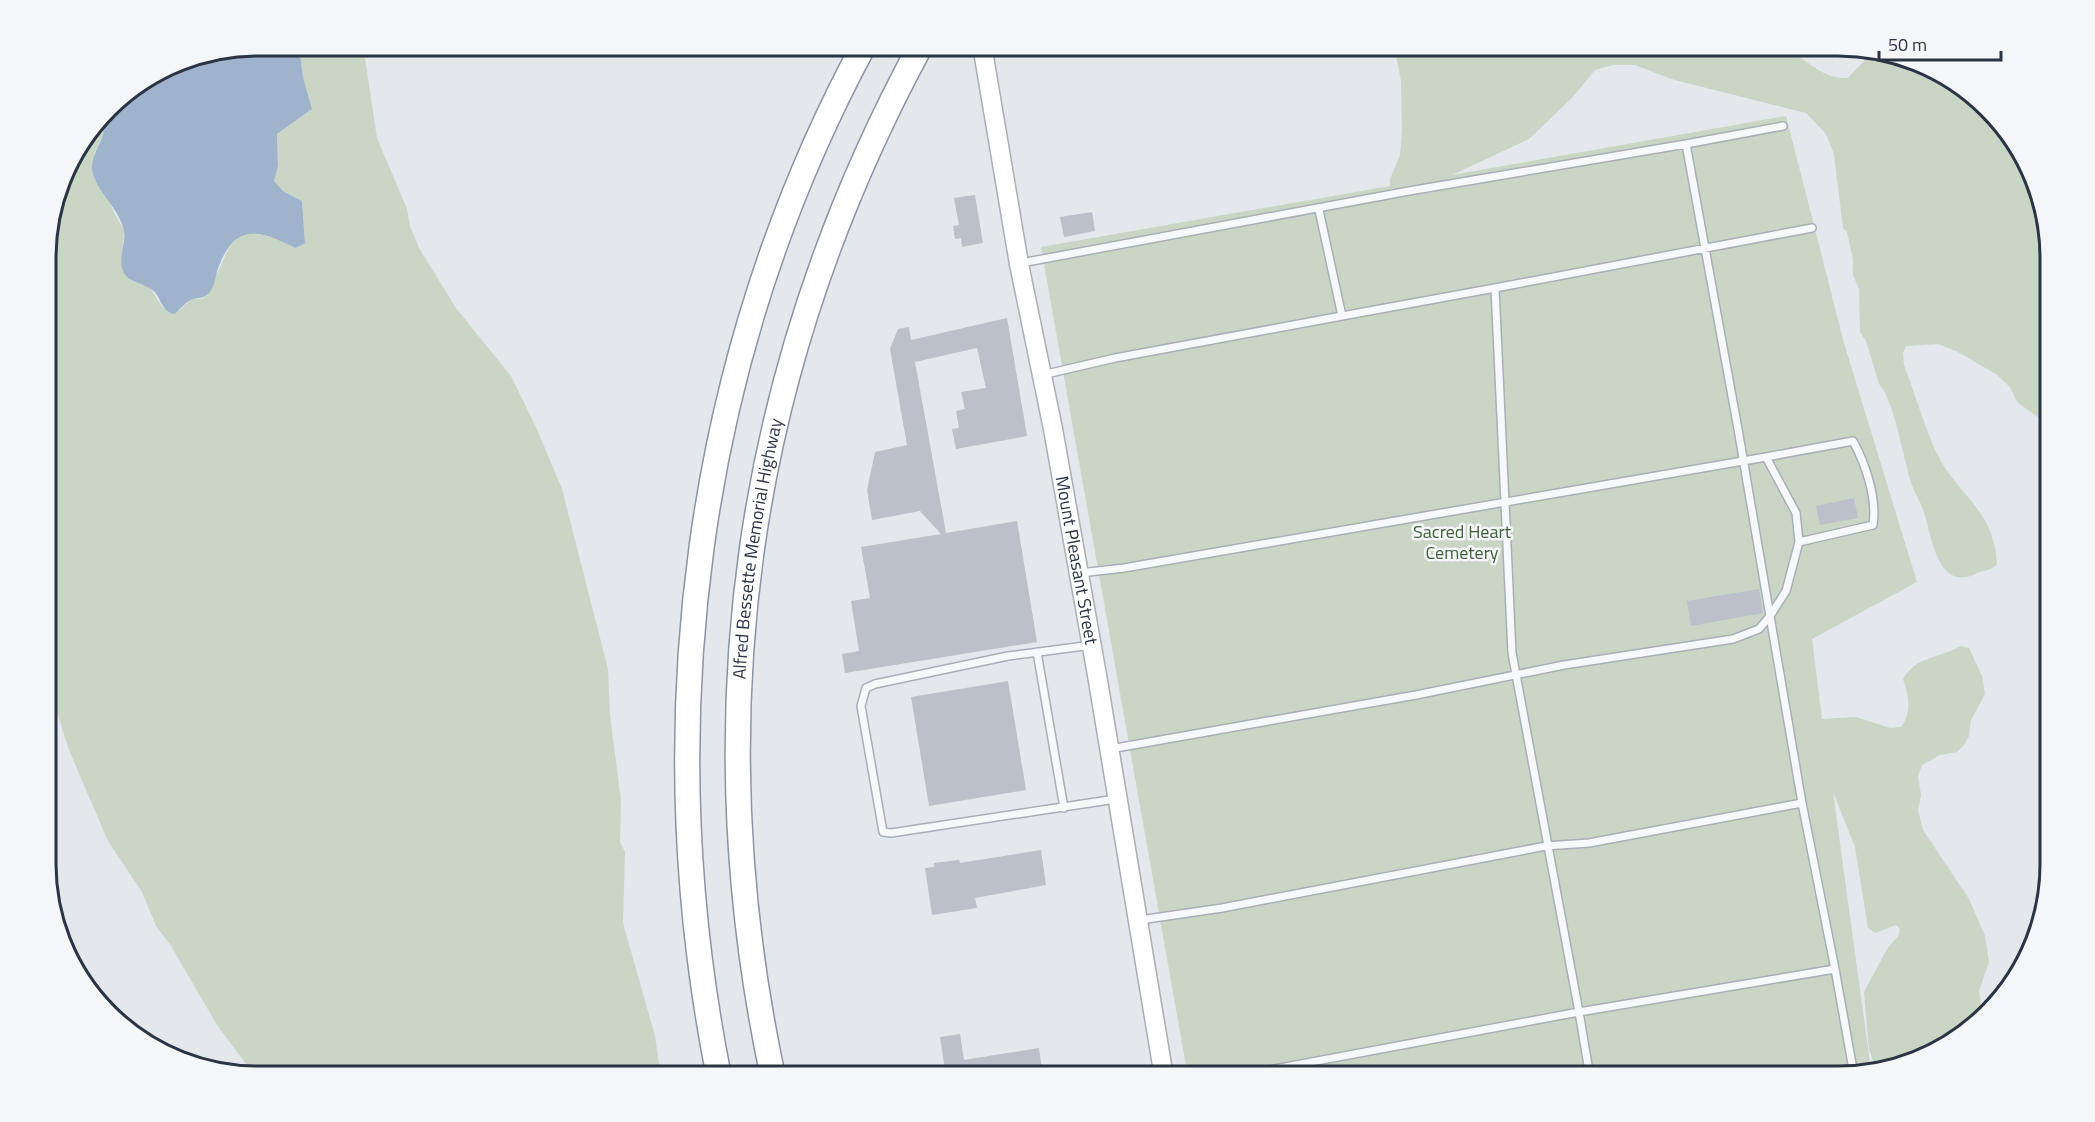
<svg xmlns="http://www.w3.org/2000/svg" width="2095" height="1122" font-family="'Titillium Web',sans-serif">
<rect width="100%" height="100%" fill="#e4e7ec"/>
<!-- green -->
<path fill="#c9d6c5" d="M 299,45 L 363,45 L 377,138 L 407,209 L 410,226 L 419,248 L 456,308 L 511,376 L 536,427 L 562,489 L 608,669 L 610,715 L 621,801 L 620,842 L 625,852 L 623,923 L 655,1036 L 661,1077 L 255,1076 L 217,1025 L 171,946 L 156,926 L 142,892 L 108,841 L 69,750 L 46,678 L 45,243 L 67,163 L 103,116 L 105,131 L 94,154 L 113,211 L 124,230 L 122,268 L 130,280 L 150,288 L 163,308 L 175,314 L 192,299 L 203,299 C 236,250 221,212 297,248 L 305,242 L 302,201 L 283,191 L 274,181 L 278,166 L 277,134 L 312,109 L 303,77 Z
M 1394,45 L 1771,45 C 1779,49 1789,52 1797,56 C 1815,66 1825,79 1848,78 L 1865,60 L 1867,52 L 1932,67 L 2014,139 L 2048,230 L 2049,425 L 2017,402 L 2010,387 L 1996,374 L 1956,351 L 1938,344 L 1906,346 L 1903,353 L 1904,365 C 1915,394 1924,425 1936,452 C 1958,497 1994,508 1997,564 C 1991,571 1984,570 1977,573 C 1938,594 1932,537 1924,513 C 1922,504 1916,496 1913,488 C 1904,464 1894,398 1879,384 L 1866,341 L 1860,332 L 1859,289 L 1853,275 L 1853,259 L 1847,232 L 1843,228 L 1834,154 L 1826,134 L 1806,113 L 1671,79 L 1635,65 L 1613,65 L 1595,70 L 1572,98 L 1529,139 L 1452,175 L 1786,116 L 1844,343 L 1917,582 L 1812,639 L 1822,719 L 1856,717 L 1890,728 L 1901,727 C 1912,712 1909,696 1903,679 C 1916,656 1940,658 1961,646 L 1969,648 L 1982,676 L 1985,694 L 1971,720 L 1969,736 L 1964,745 L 1957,752 L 1940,755 L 1922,765 L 1918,776 L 1921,795 L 1918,810 L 1923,830 L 1969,899 L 1985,936 L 1989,962 L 1979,991 L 1982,1011 L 1955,1041 L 1876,1068 L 1869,1050 L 1864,992 L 1887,949 L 1899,935 L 1900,929 L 1896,925 L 1875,933 L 1868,928 L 1855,847 L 1833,792 L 1871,1070 L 1851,1077 L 1188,1077 L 1041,247 L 1390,186 L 1390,179 L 1400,155 L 1402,131 L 1401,81 Z"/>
<!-- water -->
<path fill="#9fb4cc" d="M 258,45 L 299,45 L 303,77 L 312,109 L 277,134 L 278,166 L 274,181 L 283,191 L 302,201 L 305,243 L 296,248 C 261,231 236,221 219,266 C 215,275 216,284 210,292 C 204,299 200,297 193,299 C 187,301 180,309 175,314 C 160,312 162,296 151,289 C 140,282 125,282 122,268 C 119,256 126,242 124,231 C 120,210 99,194 93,174 C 87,153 111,137 103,116 L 117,98 L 177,61 Z"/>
<!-- building -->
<path fill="#bbc0ca" d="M 975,195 L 983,243 L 962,247 L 961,238 L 955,239 L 953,226 L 959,225 L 954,198 Z
M 1092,212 L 1095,231 L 1064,237 L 1060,217 Z
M 1007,318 L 1027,436 L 956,449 L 952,429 L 959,428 L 956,411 L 965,409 L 961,392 L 986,388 L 977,348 L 915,362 L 946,533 L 1017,521 L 1037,642 L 845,673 L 842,654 L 859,651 L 851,601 L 870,598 L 861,547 L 941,534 L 920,511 L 872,520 L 867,490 L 875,452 L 907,445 L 890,349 L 898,329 L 909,327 L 911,340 Z
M 1854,498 L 1858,518 L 1820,525 L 1816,506 Z
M 1759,589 L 1763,613 L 1691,626 L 1687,601 Z
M 1008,681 L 1026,790 L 929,806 L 911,697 Z
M 1041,850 L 1046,885 L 975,898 L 977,908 L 932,915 L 925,868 L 934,867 L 934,863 L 959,860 L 960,863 Z
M 960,1034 L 964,1060 L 1039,1048 L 1043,1077 L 946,1077 L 940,1037 Z"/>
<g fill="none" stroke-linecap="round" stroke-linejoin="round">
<defs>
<path id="service" d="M 1021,263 L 1409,191 L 1686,144
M 1342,316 L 1495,288
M 1042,375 L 1115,358 L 1342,316 L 1319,210
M 1766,457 L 1853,441 C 1866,465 1877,498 1873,525 L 1799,542
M 1080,573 L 1124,568 L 1766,457 L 1796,513 L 1799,542 L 1786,591 L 1770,616 L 1759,629 L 1733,639 L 1564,665 L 1416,695 L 1110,749
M 1092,645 L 1008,656 L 875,684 L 866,688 L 861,706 L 883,832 L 891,833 L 1116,799
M 1037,652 L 1064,808
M 1802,803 L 1835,969
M 1140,920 L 1222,908 L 1546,846 L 1589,843 L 1802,803 L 1738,429 L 1686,144 L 1783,126
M 1231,1077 L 1579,1012 L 1512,653 L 1495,288 L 1812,228
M 1590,1077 L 1579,1012 L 1835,969 L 1854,1075"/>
<g id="secondary">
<path id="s1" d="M 982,45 L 1019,264 L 1053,429 L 1097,675 L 1164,1077"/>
</g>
<g id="motorway">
<path d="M 719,1077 C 649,726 694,361 864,45"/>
<path id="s2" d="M 773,1077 C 696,717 745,369 921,45"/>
</g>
</defs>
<!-- service casing -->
<use href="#service" stroke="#a9aeb7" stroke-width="10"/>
<!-- secondary casing -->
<use href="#secondary" stroke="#a9aeb7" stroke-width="21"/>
<!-- motorway casing -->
<use href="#motorway" stroke="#8b94a3" stroke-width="27"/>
<!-- service -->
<use href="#service" stroke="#f7f8fa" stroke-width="7"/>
<!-- secondary -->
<use href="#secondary" stroke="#fff" stroke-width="18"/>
<!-- motorway -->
<use href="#motorway" stroke="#fff" stroke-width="24"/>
</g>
<g text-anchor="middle" stroke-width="5" stroke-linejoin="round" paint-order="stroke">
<!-- park labels -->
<g font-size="18" fill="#3f6138" stroke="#f4f6f9">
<text x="1462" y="538">Sacred Heart<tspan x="1462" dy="21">Cemetery</tspan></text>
</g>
<!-- street labels -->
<g font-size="18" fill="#2b3445" stroke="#f4f6f9">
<text dy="6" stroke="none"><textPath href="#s2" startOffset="532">Alfred Bessette Memorial Highway</textPath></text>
<text dy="6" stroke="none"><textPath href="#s1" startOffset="524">Mount Pleasant Street</textPath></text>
</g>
</g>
<!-- crop -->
<path d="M0 0H2095V1122H0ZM258 56H1838A202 202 0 0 1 2040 258V864A202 202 0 0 1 1838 1066H258A202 202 0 0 1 56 864V258A202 202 0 0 1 258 56Z" fill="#f4f6f9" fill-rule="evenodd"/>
<path fill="none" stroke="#2b3445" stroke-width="3" d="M258 56H1838A202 202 0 0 1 2040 258V864A202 202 0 0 1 1838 1066H258A202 202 0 0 1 56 864V258A202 202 0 0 1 258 56Z"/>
<!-- scale -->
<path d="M1879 51v9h122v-9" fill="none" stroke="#2b3445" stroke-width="3"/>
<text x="1888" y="51" font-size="18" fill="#2b3445" stroke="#f4f6f9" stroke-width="4.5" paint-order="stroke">50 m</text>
</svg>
